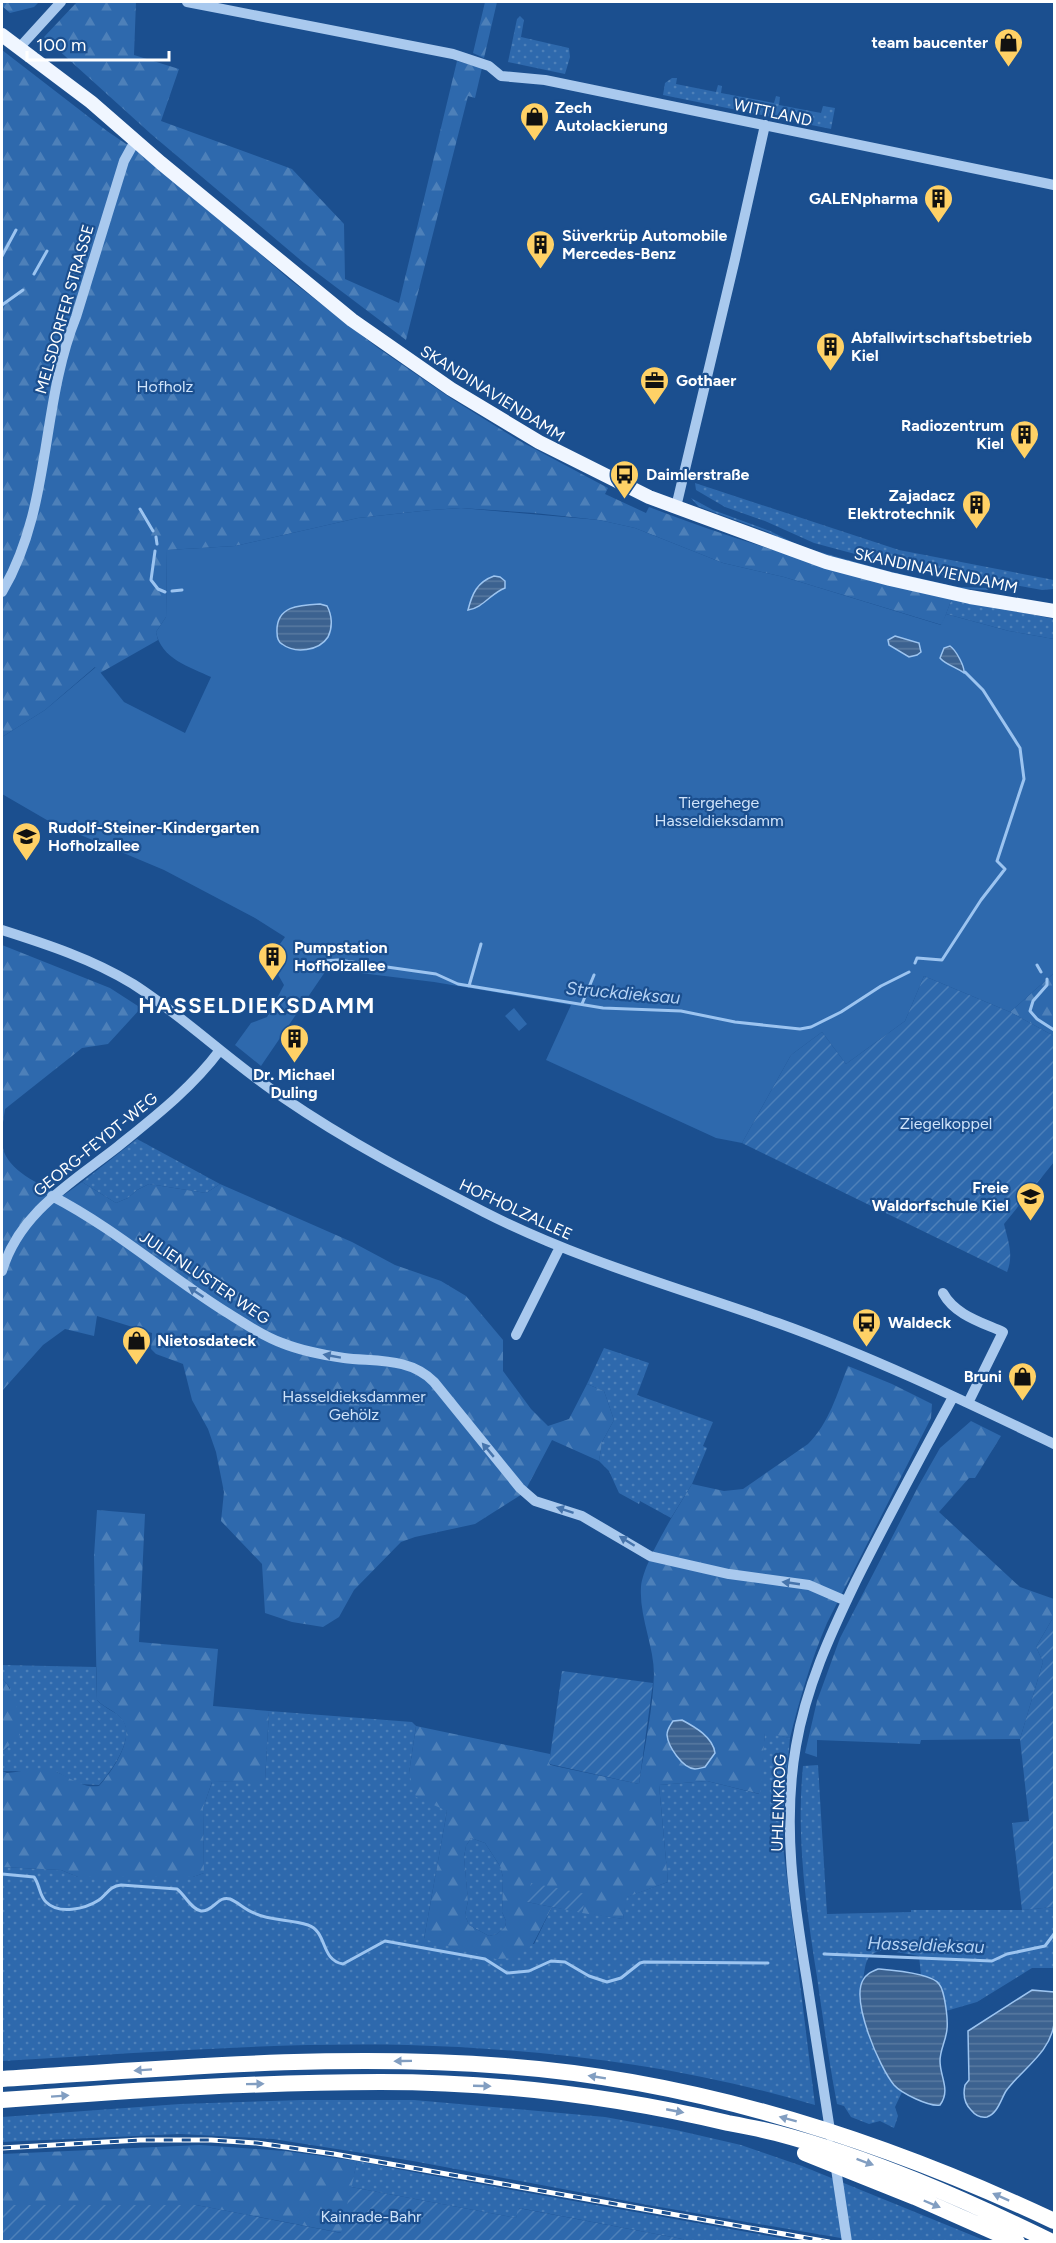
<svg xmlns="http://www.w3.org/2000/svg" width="1056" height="2243" font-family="Figtree,sans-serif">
<defs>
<pattern id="grass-dots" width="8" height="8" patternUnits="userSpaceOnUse" patternTransform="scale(1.5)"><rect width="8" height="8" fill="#2e69ad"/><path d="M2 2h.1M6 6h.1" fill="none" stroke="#4d80b9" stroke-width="1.8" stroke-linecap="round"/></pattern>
<pattern id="forest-firs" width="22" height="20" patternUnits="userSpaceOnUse" patternTransform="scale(1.5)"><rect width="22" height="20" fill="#2e69ad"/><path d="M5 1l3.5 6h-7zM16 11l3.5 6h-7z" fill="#4d80b9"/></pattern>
<pattern id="garden-furrows" width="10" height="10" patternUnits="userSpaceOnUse" patternTransform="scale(1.5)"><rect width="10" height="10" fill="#2e69ad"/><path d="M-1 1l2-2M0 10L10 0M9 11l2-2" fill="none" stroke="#4d80b9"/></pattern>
<pattern id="water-rules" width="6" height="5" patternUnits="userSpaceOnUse" patternTransform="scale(1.5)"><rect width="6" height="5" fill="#3c6290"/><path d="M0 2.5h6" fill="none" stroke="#597aa1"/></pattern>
</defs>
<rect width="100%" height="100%" fill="#1b4f8f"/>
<!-- grass -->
<path fill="url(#grass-dots)" d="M 520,16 L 524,20 L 521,37 L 569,48 L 570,57 L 565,74 L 508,62 L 517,19 Z
M 672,78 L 677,78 L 676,84 L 716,92 L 718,85 L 722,86 L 721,93 L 774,103 L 776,96 L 780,97 L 779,105 L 821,113 L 823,106 L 835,108 L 831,129 L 663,95 L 665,83 Z
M 695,483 L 899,550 L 1054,580 L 1054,589 L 1042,590 L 982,579 L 961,579 L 911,569 L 814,543 L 765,521 L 725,507 L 696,490 Z
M 691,498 L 713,510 L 770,531 L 802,547 L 888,571 L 958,587 L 989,588 L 988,590 L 964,589 L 887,573 L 828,557 L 793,545 L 768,532 L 705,509 L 698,506 Z
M 952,598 L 1054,619 L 1054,639 L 1009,631 L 946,614 Z
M 137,1139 L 220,1184 L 206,1193 L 149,1184 L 137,1190 L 128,1198 L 116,1203 L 82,1182 Z
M 604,1348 L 649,1363 L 637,1395 L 713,1422 L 703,1446 L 707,1448 L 692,1484 L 671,1518 L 640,1501 L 639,1504 L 619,1493 L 609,1471 L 599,1461 L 602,1442 L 614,1420 L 604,1391 L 587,1384 Z
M 2,1665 L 96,1667 L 97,1700 C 104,1708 113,1710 120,1717 C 139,1734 111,1772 99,1785 L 78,1784 L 57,1772 L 2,1771 L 2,1752 L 8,1747 L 10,1688 L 2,1678 Z
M 269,1711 L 412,1722 L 416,1726 L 409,1773 L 447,1811 L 424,1939 L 534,1944 L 552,1907 L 623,1919 L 626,1897 L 668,1882 L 659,1785 L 707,1781 L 759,1794 L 765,1732 L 790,1738 L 784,1804 L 783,1846 L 815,2105 C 684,2066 544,2049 408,2045 C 273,2042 137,2053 2,2061 L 2,1867 L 61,1870 L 78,1877 L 193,1877 L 204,1873 L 203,1808 L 212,1782 L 265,1780 Z
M 818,1765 L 827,1914 L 911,1912 L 911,1910 L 1022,1910 L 1054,1907 L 1054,1968 L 1032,1968 L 977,2002 L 946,2011 C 943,1991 942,1982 921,1975 L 919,1956 L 885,1950 C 864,1953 866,1965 863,1980 C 861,1988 858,1995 860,2003 C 864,2026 884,2078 902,2092 L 895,2107 L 898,2116 L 894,2128 L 880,2121 L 869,2124 L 851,2117 L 844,2106 L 837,2104 C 829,2062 823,2019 817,1977 C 806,1907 796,1837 803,1766 Z
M 471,1838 L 485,1843 L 500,1866 L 503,1877 L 502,1912 L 506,1921 L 505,1927 L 497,1934 L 489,1936 L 469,1925 L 465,1915 L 468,1901 L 464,1857 L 466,1846 Z
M 302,2100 L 414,2100 L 605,2117 L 676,2130 L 741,2145 L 802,2166 L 986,2241 L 858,2241 L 648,2205 L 413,2161 L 273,2139 L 180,2134 L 2,2142 L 2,2117 L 180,2104 Z
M 357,2161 L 418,2173 L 797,2241 L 693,2241 L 519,2208 L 516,2218 L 351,2187 Z"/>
<!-- forest -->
<path fill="url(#forest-firs)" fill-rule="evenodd" d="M 2,2 L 39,2 L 34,7 L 10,13 L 2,6 Z
M 77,2 L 136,2 L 134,55 L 179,69 L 161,121 L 292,169 L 344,224 L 345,279 L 399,303 L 457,61 L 482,68 L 475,98 L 468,96 L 406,340 L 304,263 L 151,134 L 44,37 Z
M 485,2 L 497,2 L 484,58 L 473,53 Z
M 2,50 L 107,131 L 160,167 L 289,279 L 378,348 L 452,399 L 518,440 L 608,488 L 605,494 L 646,513 L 649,507 C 748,545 849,574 952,598 L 942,625 L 784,577 L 723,563 L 635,528 L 599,520 L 534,513 L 461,508 L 431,510 L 358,518 L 235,546 L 167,550 L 166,617 L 156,632 L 158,640 L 100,673 L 95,667 L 45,710 L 2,737 Z
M 2,945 L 110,988 L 141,1008 L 108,1044 L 82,1048 L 5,1109 C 3,1122 0,1139 4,1152 C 12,1173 44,1187 64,1195 L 82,1182 L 116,1203 L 128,1198 L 137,1190 L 149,1184 L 206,1193 L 220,1184 L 352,1242 L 395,1265 L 441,1281 L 466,1296 L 503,1340 L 503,1371 L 531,1409 L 548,1426 L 569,1419 L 587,1384 L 604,1391 L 614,1420 L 602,1442 L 599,1461 L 552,1440 L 524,1493 L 475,1524 L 415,1537 L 401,1542 L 354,1590 L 339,1617 L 323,1627 L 292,1622 L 265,1613 L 262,1564 L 221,1521 L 224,1492 L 216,1452 L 208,1429 L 192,1400 L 183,1364 L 156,1354 L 151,1349 L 152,1333 L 97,1316 L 94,1336 L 65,1329 L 43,1345 L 2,1391 Z
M 1054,973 L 1054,1036 L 1010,1012 Z
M 848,1366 L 892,1384 L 932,1404 L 931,1418 L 827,1623 C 811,1660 800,1698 790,1738 L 765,1733 L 760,1794 L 707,1781 L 659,1785 L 668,1882 L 627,1897 L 623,1919 L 582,1913 L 585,1894 L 527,1902 L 552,1907 L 533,1944 L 516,1958 L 496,1959 L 424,1939 L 447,1811 L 416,1797 L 409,1773 L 416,1726 L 550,1754 L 550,1765 L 639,1784 C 644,1749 653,1710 654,1674 C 654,1646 639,1616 641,1587 C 643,1562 678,1507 692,1484 L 724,1491 L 743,1489 L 808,1444 C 829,1423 837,1394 848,1366 ZM 471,1838 L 485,1843 L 500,1866 L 503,1877 L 502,1912 L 506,1921 L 505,1927 L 497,1934 L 489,1936 L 469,1925 L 465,1915 L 468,1901 L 464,1857 L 466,1846 Z
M 971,1421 L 1001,1436 L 975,1478 L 969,1478 L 939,1512 L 1020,1587 L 1054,1599 L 1054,1616 L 1036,1647 L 1043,1662 L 1020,1739 L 921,1740 L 920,1744 L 817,1740 L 817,1757 L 805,1753 L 817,1701 L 840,1638 L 919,1485 L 940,1448 Z
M 97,1510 L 145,1514 L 139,1642 L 218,1649 L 213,1706 L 269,1711 L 265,1781 L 212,1782 L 203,1808 L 204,1873 L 193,1877 L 78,1877 L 61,1870 L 2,1867 L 2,1771 L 7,1773 C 20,1772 33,1768 45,1769 C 65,1771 77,1789 99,1786 C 111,1773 135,1739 123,1721 C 117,1711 104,1708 97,1700 L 94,1556 Z
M 2,1678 C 16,1694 20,1714 20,1735 L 2,1752 Z
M 200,2145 L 285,2151 L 357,2161 L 342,2233 L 196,2205 L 2,2205 L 2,2154 Z"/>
<!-- park -->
<path fill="#2e69ad" d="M 461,508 L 599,520 L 635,528 L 723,563 L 784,577 L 941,625 L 946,614 L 1009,631 L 1054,639 L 1054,973 L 1010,1012 L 924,976 L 905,1021 L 846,1064 L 822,1032 L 791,1055 L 742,1143 L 716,1138 L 546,1060 L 571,1005 L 434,982 L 327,969 L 261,1066 L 235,1045 L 251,1023 L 267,1017 L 284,985 L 269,959 L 285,937 L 255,918 L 164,870 L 52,823 L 2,794 L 2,737 L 45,710 L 96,667 L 124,702 L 185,733 L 211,677 C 190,667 161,659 156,632 L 166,617 L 167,550 L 235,546 L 358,518 L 431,510 Z
M 514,1008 L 527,1024 L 519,1031 L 505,1016 Z"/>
<!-- garden -->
<path fill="url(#garden-furrows)" d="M 924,976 L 1010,1012 L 1054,1036 L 1054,1162 L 1004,1224 C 1008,1241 1014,1255 1007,1272 L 742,1143 L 791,1055 L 822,1032 L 846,1064 L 905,1021 Z
M 1054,1616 L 1054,1907 L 1022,1910 L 1012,1823 L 1029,1821 L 1020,1739 L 1043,1662 L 1036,1647 Z
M 562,1671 L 653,1683 L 639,1784 L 549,1764 Z
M 531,1883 L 586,1894 L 582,1913 L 527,1902 Z
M 351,2187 L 516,2218 L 518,2208 L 693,2241 L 2,2241 L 2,2205 L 196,2205 L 341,2233 Z"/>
<!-- water -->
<path fill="url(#water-rules)" stroke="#9cc4f0" stroke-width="1.5" d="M 494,576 L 500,577 L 505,581 L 505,588 C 491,593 483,608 468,610 C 472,594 477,582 494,576 Z
M 320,604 L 327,606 C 332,615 333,627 328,637 C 319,651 295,654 282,644 C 278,642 277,637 277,632 C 276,606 299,605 320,604 Z
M 895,636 L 919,643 L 921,652 L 917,655 L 909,657 L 889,645 L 888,640 Z
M 950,646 C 956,650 965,667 964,673 C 956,667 946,665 940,658 L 944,648 Z
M 682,1720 C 695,1727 713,1737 715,1753 L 705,1767 C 701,1768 698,1769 695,1769 C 682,1768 668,1746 667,1735 C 667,1729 670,1726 673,1721 Z
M 878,1969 C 890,1970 931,1973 939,1984 C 945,1991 948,2020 947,2029 C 946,2041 940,2049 940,2061 C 940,2077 951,2090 940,2105 C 929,2107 901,2093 894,2085 C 879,2067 851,2001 863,1980 C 866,1974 871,1972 878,1969 Z
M 1032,1990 L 1054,1992 C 1055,2002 1056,2014 1054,2024 C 1050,2053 1022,2069 1006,2091 C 1001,2099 998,2113 987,2117 C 981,2118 975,2115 971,2110 C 964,2103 963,2094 965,2085 L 969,2080 L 968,2031 Z"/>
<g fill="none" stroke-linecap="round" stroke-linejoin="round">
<!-- stream -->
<path stroke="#9cc4f0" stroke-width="3" d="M 2,256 L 16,230
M 34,274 L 47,251
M 2,305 L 23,290
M 140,509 L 153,531
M 156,537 L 157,544
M 155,551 L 151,580 L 158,589 L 165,592
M 172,591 L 182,590
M 324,961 L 338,960 L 436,974 L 458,984 L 603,1008 L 681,1011 L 735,1022 L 800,1029 L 811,1027 L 841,1012 L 881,986 L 909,972
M 915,963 L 917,958 L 942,960 L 981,900 L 1005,869 L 997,861 L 1024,779 L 1020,748 L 983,690 L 965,672
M 1037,965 L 1041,972
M 1047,979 L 1047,985 L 1033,1001 L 1030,1011 L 1037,1019 L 1054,1030
M 469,986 L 481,944
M 582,1004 L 594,975
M 2,1874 L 34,1877 C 40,1885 39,1895 46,1902 C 59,1915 85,1909 99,1900 C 107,1894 110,1886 121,1885 L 177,1889 C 185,1895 191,1909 201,1911 C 213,1912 218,1895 230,1899 C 238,1902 245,1910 254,1913 C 271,1921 290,1919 308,1925 C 328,1932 320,1960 343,1964 L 385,1941 L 485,1959 L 507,1973 L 529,1971 L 551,1961 L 565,1962 L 589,1976 L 607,1982 L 621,1978 L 640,1963 L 644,1962 L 768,1963
M 824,1954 L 992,1961 L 1007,1954 L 1045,1946 L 1054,1934"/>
<!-- minor -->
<path stroke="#a9c9ee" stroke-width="10" d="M 187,2 L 453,54 L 489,66 L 501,76 L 545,80 L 1054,185
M 19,48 L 61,2
M 676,507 L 735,259 L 765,125
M 2,592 C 52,508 40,406 76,317 L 124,161 L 135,141
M 2,930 C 46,944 92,959 133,984 C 186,1018 231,1063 284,1098 C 348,1142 416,1177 484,1212 C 578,1260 679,1288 778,1323 C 873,1357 964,1401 1054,1444
M 52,1196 C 114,1228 167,1275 226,1312 C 244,1323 262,1336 282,1343 C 302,1351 323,1355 344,1358 C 375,1362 410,1357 434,1382 L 520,1488 L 535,1501 L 582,1516 L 650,1556 L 729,1574 L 809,1585 L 846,1601
M 2,1271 C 19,1213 71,1183 116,1148 C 153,1118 191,1089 220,1050
M 943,1293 C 955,1315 981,1322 1003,1332 L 968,1403
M 516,1335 L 560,1247
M 831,2137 C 823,2085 815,2033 807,1981 C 794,1903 782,1825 796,1746 C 806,1687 830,1635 856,1581 C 887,1519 920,1458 953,1397
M 835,2162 L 847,2242"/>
<!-- major -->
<path stroke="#f0f6ff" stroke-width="14" d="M 2,35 L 91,102 L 161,163 L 352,320 L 451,389 L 539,442 L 649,497 L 826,562 L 890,579 L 970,597 L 1054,611"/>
<!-- highway -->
<path stroke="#fff" stroke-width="16" d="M 2,2079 C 169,2068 337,2053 505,2066 C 696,2080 882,2140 1054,2221
M 2,2100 C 127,2091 253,2082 380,2082 C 497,2082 614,2096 728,2123 C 744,2126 760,2129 776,2133 C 871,2158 964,2199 1052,2242
M 805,2153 L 915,2197 L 1017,2242"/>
<defs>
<path id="rail" d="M 2,2148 L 140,2140 L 211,2140 L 257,2143 L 334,2154 L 829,2242"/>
</defs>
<!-- rail casing -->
<use href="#rail" stroke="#fff" stroke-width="5"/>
<!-- rail -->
<use href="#rail" stroke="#1b4f8f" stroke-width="3" stroke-dasharray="9" stroke-linecap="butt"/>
</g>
<!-- one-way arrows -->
<defs><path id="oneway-solid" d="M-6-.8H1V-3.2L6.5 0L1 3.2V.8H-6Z" transform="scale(1.5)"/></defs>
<g fill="#4674ac">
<use href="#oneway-solid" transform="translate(196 1292) rotate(-146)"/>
<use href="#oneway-solid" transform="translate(332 1356) rotate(-170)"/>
<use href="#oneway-solid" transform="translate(488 1450) rotate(-130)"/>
<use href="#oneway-solid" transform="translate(565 1510) rotate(-162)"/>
<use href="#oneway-solid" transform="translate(627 1541) rotate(-148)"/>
<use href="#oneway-solid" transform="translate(791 1583) rotate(-172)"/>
</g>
<g fill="#829ec1">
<use href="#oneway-solid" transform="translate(403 2061) rotate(179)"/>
<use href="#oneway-solid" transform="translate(143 2070) rotate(176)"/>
<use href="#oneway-solid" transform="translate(597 2077) rotate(-171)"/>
<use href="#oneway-solid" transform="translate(255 2084) rotate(-1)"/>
<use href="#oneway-solid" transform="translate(482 2086) rotate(2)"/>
<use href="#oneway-solid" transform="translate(60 2096) rotate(-4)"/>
<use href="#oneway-solid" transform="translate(675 2111) rotate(11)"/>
<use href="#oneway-solid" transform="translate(788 2119) rotate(-165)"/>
<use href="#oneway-solid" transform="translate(865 2162) rotate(20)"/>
<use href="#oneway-solid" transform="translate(1001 2197) rotate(-156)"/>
<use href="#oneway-solid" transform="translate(932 2204) rotate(23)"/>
</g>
<!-- icons -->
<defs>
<symbol id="shop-pin" viewBox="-11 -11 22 30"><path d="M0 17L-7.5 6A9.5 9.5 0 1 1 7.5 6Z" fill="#ffd166" stroke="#1b4f8f"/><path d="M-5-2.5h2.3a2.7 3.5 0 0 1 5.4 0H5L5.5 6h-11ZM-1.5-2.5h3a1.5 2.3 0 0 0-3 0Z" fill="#111"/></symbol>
<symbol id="building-pin" viewBox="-11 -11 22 30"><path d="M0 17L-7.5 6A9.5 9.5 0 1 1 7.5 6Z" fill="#ffd166" stroke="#1b4f8f"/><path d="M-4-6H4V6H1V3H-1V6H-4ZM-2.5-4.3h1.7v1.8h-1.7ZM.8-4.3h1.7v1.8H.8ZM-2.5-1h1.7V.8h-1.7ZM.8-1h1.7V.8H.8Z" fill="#111"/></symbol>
<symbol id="office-pin" viewBox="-11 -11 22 30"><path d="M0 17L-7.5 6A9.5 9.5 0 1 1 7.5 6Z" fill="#ffd166" stroke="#1b4f8f"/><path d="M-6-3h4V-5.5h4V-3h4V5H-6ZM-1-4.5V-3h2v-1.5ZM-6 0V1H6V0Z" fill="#111"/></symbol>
<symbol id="bus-pin" viewBox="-11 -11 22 30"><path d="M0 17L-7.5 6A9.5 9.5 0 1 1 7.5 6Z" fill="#ffd166" stroke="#1b4f8f"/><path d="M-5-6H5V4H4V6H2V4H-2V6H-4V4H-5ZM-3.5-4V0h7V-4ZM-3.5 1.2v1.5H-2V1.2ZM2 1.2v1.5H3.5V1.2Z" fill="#111"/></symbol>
<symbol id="school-pin" viewBox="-11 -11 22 30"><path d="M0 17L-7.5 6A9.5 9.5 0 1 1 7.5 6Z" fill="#ffd166" stroke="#1b4f8f"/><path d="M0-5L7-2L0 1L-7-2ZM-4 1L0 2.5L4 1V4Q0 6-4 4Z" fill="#111"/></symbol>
</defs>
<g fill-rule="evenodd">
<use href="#shop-pin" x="992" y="26" width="33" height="45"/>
<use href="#shop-pin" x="518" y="100" width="33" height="45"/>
<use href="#building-pin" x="922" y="182" width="33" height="45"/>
<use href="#building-pin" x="524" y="228" width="33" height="45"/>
<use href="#building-pin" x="814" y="330" width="33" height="45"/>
<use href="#office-pin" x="638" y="364" width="33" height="45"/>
<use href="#building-pin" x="1008" y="418" width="33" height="45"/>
<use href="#bus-pin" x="608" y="458" width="33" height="45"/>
<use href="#building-pin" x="960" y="488" width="33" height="45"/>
<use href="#school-pin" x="10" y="820" width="33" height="45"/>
<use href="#building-pin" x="256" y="940" width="33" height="45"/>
<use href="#building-pin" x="278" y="1022" width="33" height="45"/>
<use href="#school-pin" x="1014" y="1180" width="33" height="45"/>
<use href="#bus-pin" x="850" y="1306" width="33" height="45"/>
<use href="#shop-pin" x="120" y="1324" width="33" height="45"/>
<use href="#shop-pin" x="1006" y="1360" width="33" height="45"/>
</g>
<g text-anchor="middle" stroke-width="4.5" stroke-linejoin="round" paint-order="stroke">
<!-- poi labels -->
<g font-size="16" font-weight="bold" fill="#fff" stroke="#1b4f8f" text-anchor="start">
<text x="988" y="48" text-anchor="end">team baucenter</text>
<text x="555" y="113">Zech<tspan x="555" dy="18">Autolackierung</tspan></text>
<text x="918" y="204" text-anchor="end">GALENpharma</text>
<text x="562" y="241">Süverkrüp Automobile<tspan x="562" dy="18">Mercedes-Benz</tspan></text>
<text x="851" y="343">Abfallwirtschaftsbetrieb<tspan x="851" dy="18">Kiel</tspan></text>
<text x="676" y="386">Gothaer</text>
<text x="1004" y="431" text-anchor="end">Radiozentrum<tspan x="1004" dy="18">Kiel</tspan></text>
<text x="646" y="480">Daimlerstraße</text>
<text x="955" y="501" text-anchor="end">Zajadacz<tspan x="955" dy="18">Elektrotechnik</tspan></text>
<text x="48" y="833">Rudolf-Steiner-Kindergarten<tspan x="48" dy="18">Hofholzallee</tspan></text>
<text x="294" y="953">Pumpstation<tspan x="294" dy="18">Hofholzallee</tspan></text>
<text x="294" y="1080" text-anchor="middle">Dr. Michael<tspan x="294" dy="18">Duling</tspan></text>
<text x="1009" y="1193" text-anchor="end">Freie<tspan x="1009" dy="18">Waldorfschule Kiel</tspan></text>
<text x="888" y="1328">Waldeck</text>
<text x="157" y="1346">Nietosdateck</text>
<text x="1002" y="1382" text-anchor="end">Bruni</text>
</g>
<!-- street labels -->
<g font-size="16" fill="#fff" stroke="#1b4f8f">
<text transform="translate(773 112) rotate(12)" y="6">WITTLAND</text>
<text transform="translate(64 309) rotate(-74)" y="6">MELSDORFER STRASSE</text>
<text transform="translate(493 393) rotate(32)" y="6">SKANDINAVIENDAMM</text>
<text transform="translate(936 570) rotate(12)" y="6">SKANDINAVIENDAMM</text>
<text transform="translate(95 1144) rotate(-39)" y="6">GEORG-FEYDT-WEG</text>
<text transform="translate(516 1209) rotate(25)" y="6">HOFHOLZALLEE</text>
<text transform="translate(205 1277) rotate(34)" y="6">JULIENLUSTER WEG</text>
<text transform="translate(778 1803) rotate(-88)" y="6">UHLENKROG</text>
</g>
<!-- park labels -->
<g font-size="16" fill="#cfe3fa" stroke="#1b4f8f">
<text x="165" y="392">Hofholz</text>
<text x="719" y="808">Tiergehege<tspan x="719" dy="18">Hasseldieksdamm</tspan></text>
<text x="946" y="1129">Ziegelkoppel</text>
<text x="354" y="1402">Hasseldieksdammer<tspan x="354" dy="18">Gehölz</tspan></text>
<text x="371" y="2222">Kainrade-Bahr</text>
</g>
<!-- water labels -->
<g font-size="18" font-style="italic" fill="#b5d3f5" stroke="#1b4f8f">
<text transform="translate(623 993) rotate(5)" y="6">Struckdieksau</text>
<text transform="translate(926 1945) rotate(2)" y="6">Hasseldieksau</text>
</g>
<!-- district labels -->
<g font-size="22" font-weight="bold" letter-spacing="1.5" fill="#fff" stroke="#1b4f8f">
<text x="257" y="1013">HASSELDIEKSDAMM</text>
</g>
</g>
<!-- border -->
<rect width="1056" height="2243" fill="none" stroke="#ffffff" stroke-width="6"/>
<!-- scale -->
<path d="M27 51v9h142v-9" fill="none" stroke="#ffffff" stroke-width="3"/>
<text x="36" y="51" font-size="18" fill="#ffffff" stroke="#1b4f8f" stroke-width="4.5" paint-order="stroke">100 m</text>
</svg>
